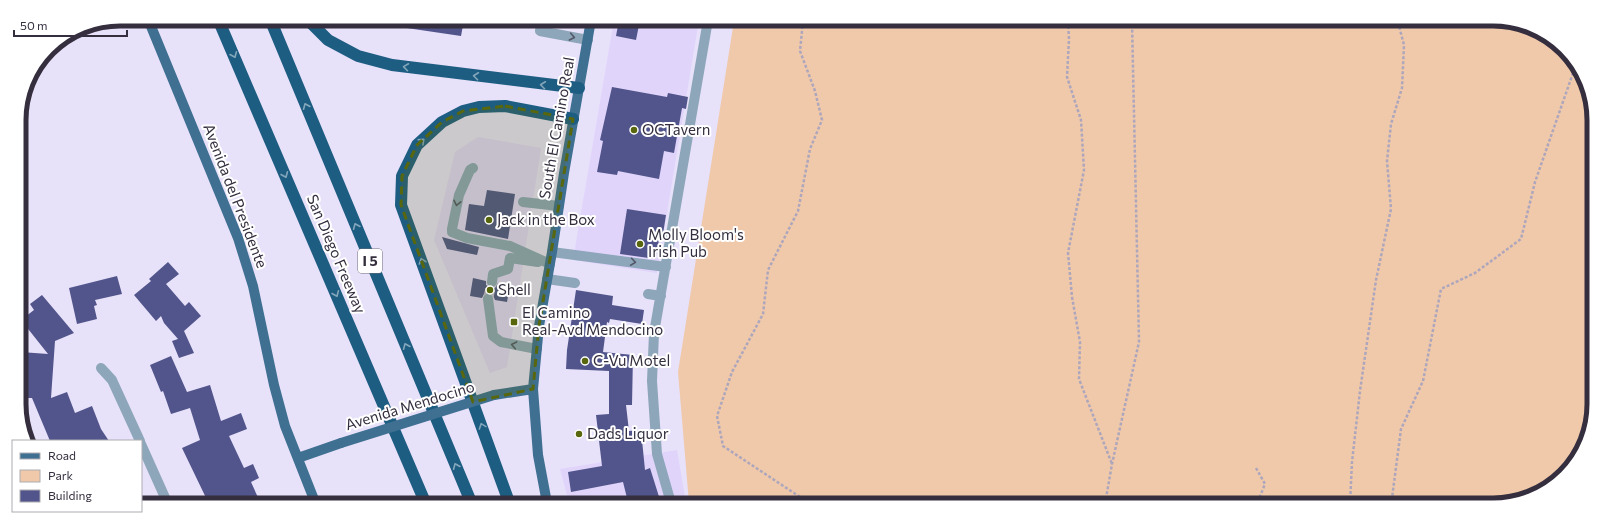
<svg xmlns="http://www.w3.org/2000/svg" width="1613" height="524" font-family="Commissioner,sans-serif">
<rect width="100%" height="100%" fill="#e8e1fa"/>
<!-- built -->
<path fill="#e0d4fb" d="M 614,20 L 699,20 L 657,273 L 573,260 Z
M 478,137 L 541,148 L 507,367 L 490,373 L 434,240 L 455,152 Z
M 677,450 L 686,503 L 569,503 L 560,469 Z"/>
<!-- green -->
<path fill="#f0c9aa" d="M 734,21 L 1519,23 L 1569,53 L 1592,101 L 1591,426 L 1577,460 L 1555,484 L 1499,505 L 689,503 L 678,372 Z"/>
<!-- building -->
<path fill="#51558b" d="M 401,20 L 464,20 L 461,36 L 400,27 Z
M 619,20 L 640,20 L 636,40 L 616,36 Z
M 612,87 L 667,97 L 668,93 L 688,97 L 686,109 L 682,108 L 674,153 L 664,151 L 659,179 L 618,171 L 617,175 L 597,172 L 603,141 L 600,140 Z
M 487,190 L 515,194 L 508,239 L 465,230 L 469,204 L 484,206 Z
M 627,209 L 666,215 L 663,234 L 660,233 L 656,259 L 620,254 Z
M 442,237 L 479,247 L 477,255 L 447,249 Z
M 168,262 L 179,274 L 166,284 L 185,306 L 189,302 L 201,316 L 184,331 L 194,353 L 179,358 L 172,341 L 178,339 L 164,323 L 161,316 L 156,321 L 134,295 L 151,281 L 149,279 Z
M 117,276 L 122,294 L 95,300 L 97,305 L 94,306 L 97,319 L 77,324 L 69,288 Z
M 473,278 L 486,281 L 486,285 L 491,288 L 495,288 L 498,283 L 510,285 L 507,302 L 495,300 L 493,295 L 490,293 L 484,294 L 482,298 L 470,296 Z
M 576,290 L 613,296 L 612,305 L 644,310 L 642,324 L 610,319 L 609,323 L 607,322 L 603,352 L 633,355 L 632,405 L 626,405 L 629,431 L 641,430 L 645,470 L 650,468 L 661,503 L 640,503 L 639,498 L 628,502 L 623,482 L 571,492 L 568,472 L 602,466 L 596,415 L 609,414 L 609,371 L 566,369 L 567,350 Z
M 42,295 L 74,333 L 55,341 L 51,398 L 67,392 L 75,413 L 92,406 L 101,429 L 109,441 L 50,441 L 32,398 L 21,398 L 21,352 L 48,354 L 21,320 L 34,310 L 30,304 Z
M 171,356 L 187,392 L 210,385 L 221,421 L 241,413 L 247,429 L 229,436 L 244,468 L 253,464 L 259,478 L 251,482 L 260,502 L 208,502 L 182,448 L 200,440 L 190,408 L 171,414 L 163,391 L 161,392 L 150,365 Z"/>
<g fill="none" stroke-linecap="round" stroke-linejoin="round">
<!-- minor-tunnel -->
<path stroke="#c4bdd4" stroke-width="10" stroke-dasharray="10 5" stroke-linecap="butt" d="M 488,299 L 492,282"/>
<!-- path -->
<path stroke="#ada6bc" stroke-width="2.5" stroke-dasharray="3 2" stroke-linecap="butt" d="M 803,21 L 800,51 L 815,91 L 822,120 L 810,149 L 798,211 L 768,270 L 763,314 L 732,372 L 717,416 L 723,446 L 809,503
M 1068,21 L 1069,39 L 1067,77 L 1081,120 L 1084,170 L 1068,253 L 1072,297 L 1080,342 L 1079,379 L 1112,464
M 1256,468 L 1265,484 L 1257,504
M 1105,504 L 1112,464 L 1139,342 L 1132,22
M 1350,504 L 1352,462 L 1360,391 L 1376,280 L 1391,209 L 1387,161 L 1391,124 L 1402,88 L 1404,45 L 1398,22
M 1395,505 L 1392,498 L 1401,429 L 1423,381 L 1441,289 L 1475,273 L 1521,239 L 1535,182 L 1573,73 L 1571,57"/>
<!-- minor -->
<path stroke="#8da6b9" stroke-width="10" d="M 542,20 L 540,31 L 588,40
M 473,168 L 470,170 L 459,195 L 452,229 L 452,232 L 467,238 L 510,246 L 550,264
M 523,202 L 559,206
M 552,252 L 666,267
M 547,279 L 575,283
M 492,282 L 493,274 L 508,269 L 510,258 L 538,262
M 648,294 L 661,296
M 488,299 L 493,336 L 501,342 L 537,349
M 101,368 L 112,380 L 140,441
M 141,444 L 167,502
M 671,503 L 657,454 L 652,381 L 654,333 L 708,20"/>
<!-- major -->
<path stroke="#3f7091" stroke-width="10" d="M 148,19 L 238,238 L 253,286 L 274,385 L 285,426 L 315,502
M 494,395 L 533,389
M 298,458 L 341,443
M 547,503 L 538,455 L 533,389 L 539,326 L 552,252 L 564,173 L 591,20"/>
<!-- highway -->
<path stroke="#1e5d82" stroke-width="12" d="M 218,19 L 425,502
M 270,19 L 471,502
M 307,19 L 328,40 L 358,56 L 392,65 L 579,88
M 509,502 L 401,205 L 402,176 L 417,145 L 442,122 L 463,111 L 479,107 L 505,106 L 573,119"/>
<!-- major-bridge -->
<path stroke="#3f7091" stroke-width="10" d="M 341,443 L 494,395"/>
</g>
<!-- one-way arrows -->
<defs><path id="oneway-chevron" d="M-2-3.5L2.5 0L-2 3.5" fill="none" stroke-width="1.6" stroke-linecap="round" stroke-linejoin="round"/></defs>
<g stroke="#535869">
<use href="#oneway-chevron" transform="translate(572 37) rotate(11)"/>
<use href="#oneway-chevron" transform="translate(457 203) rotate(102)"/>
<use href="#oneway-chevron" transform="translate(633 262) rotate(8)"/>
<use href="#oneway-chevron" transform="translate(514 345) rotate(-169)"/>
</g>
<g stroke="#83a6ba">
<use href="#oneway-chevron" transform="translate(234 55) rotate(67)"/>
<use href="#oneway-chevron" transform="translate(406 67) rotate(-172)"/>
<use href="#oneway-chevron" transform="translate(476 76) rotate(-173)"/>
<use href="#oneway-chevron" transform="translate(543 85) rotate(-173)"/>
<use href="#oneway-chevron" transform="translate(306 106) rotate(-113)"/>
<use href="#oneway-chevron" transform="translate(422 141) rotate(-43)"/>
<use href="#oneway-chevron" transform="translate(285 175) rotate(67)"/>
<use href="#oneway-chevron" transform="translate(356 226) rotate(-113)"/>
<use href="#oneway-chevron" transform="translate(422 261) rotate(-109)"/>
<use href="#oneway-chevron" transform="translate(336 294) rotate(67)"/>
<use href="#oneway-chevron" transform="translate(406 346) rotate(-113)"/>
<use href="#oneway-chevron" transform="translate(482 426) rotate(-110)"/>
<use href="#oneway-chevron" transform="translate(456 466) rotate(-113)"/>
</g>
<!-- marked area -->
<path fill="#58670e" fill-opacity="0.2" stroke="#58670e" stroke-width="3" stroke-dasharray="8 5" stroke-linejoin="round" d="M 505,106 L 573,119 L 539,326 L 533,389 L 473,402 L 401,205 L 402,176 L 417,145 L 442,122 L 463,111 Z"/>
<!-- markers -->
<g fill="#58670e" stroke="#fff" stroke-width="1.5">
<circle cx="634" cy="130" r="4"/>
<circle cx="489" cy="220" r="4"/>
<circle cx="640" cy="244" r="4"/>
<circle cx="490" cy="290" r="4"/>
<rect x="510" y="318" width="8" height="8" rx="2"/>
<circle cx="585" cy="361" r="4"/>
<circle cx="579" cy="434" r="4"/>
</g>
<g text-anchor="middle" stroke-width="4" stroke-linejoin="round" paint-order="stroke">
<!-- shield labels -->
<rect fill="#fff" stroke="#716d78" stroke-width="1" x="358" y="249" width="24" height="24" rx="3"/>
<g font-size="14" font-weight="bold" fill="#342e3e">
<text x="370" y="266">I 5</text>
</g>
<!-- street labels -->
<g font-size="15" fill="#342e3e" stroke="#fff">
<text transform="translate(557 128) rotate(-80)" y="5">South El Camino Real</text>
<text transform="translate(235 196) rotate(69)" y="5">Avenida del Presidente</text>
<text transform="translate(336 254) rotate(67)" y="5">San Diego Freeway</text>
<text transform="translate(410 406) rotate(-17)" y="5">Avenida Mendocino</text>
</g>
<!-- poi labels -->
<g font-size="15" fill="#342e3e" stroke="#fff" text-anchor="start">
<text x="642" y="135">OCTavern</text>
<text x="497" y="225">Jack in the Box</text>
<text x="648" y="240">Molly Bloom's<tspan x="648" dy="17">Irish Pub</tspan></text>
<text x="498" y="295">Shell</text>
<text x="522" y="318">El Camino<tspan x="522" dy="17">Real-Avd Mendocino</tspan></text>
<text x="593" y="366">C-Vu Motel</text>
<text x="587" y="439">Dads Liquor</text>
</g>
</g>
<!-- crop -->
<path d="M0 0H1613V524H0ZM120 26H1493A94 94 0 0 1 1587 120V404A94 94 0 0 1 1493 498H120A94 94 0 0 1 26 404V120A94 94 0 0 1 120 26Z" fill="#fff" fill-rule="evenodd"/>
<path fill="none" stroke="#342e3e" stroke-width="5" d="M120 26H1493A94 94 0 0 1 1587 120V404A94 94 0 0 1 1493 498H120A94 94 0 0 1 26 404V120A94 94 0 0 1 120 26Z"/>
<!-- legend -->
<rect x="12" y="440" width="130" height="72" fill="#ffffff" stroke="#aeabb2"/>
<rect x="20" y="453" width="20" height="6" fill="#3f7091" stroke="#aeabb2"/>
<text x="48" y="460" font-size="12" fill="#342e3e">Road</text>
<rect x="20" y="470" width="20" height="12" fill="#f0c9aa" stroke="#aeabb2"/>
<text x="48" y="480" font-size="12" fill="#342e3e">Park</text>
<rect x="20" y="490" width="20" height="12" fill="#51558b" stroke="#aeabb2"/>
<text x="48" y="500" font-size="12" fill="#342e3e">Building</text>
<!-- scale -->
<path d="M14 30v6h113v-6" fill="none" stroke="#342e3e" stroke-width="2"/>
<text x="20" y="30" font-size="12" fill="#342e3e" stroke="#ffffff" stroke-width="3" paint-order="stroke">50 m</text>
</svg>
